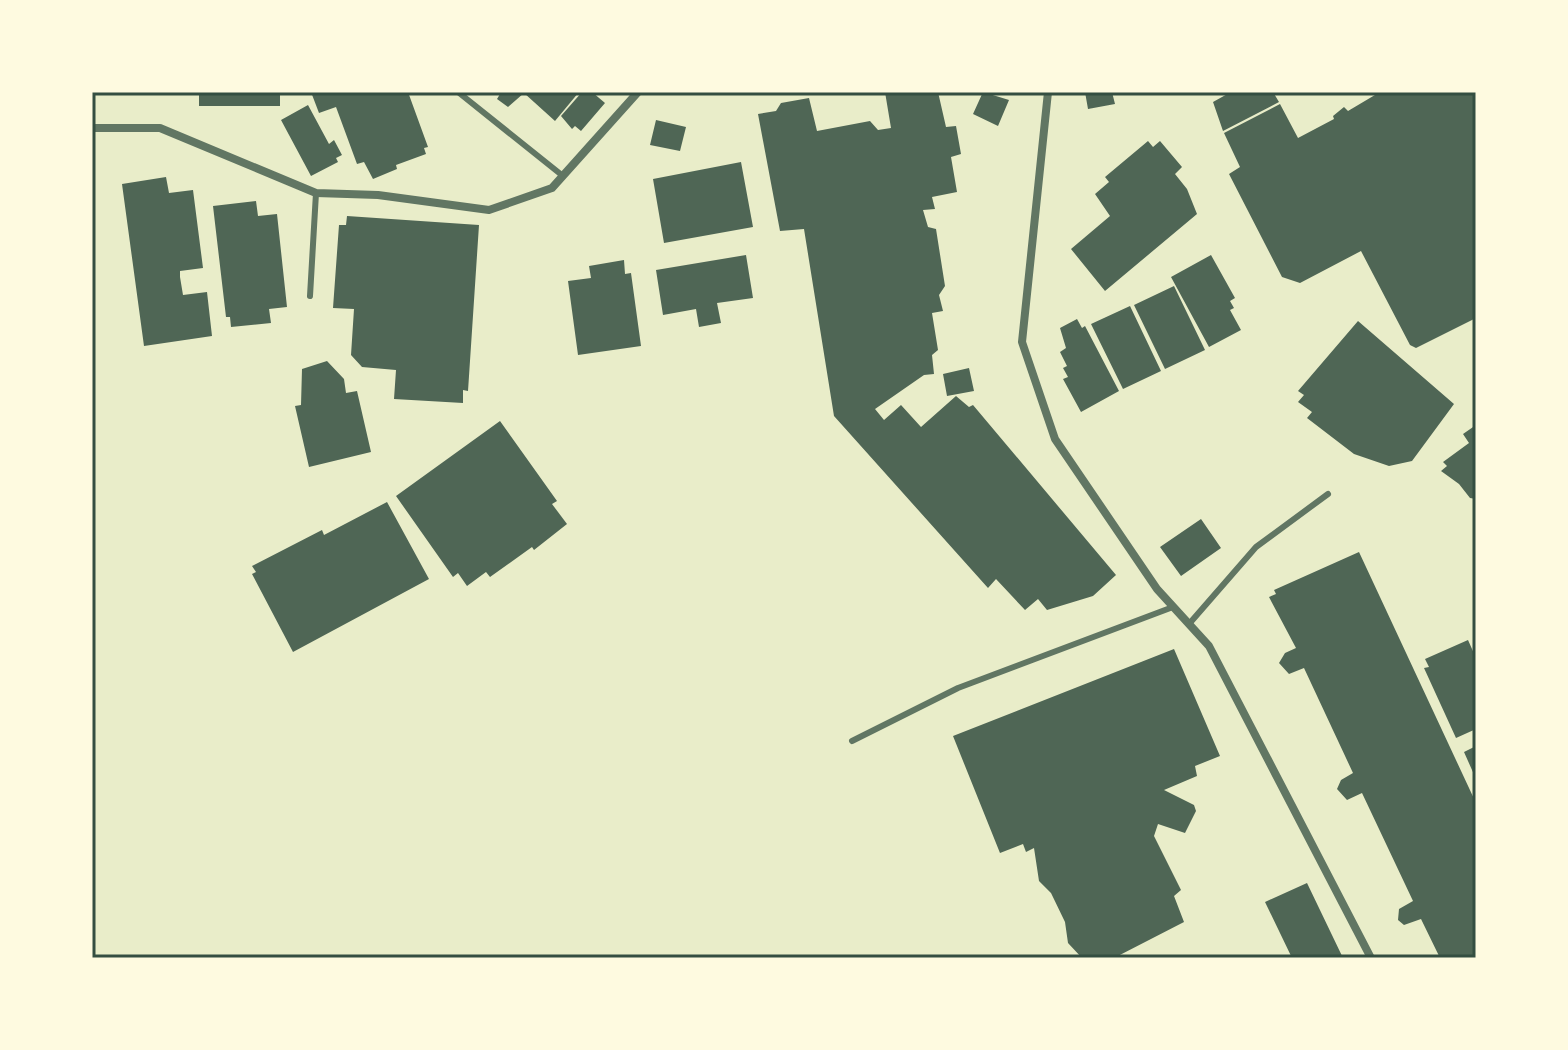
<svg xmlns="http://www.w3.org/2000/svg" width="1568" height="1050" font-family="'Noto Sans',sans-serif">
<rect width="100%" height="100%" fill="#e9edc9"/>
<!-- building -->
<path fill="#4f6655" d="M 199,92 L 280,92 L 280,106 L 199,106 Z
M 311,92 L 408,92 L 428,147 L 424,148 L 426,154 L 396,165 L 397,169 L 373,179 L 364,162 L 357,164 L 336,107 L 319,113 Z
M 497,92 L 579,92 L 555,121 L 524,93 L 508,107 L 497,99 L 500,94 Z
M 582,92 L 592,92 L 605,103 L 581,131 L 575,126 L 572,129 L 561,116 Z
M 885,92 L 938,92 L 946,127 L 956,126 L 961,154 L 951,157 L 957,192 L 932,197 L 935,209 L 923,210 L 928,227 L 936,229 L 945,286 L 939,295 L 943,311 L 932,313 L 938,350 L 932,355 L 934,374 L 924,375 L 875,409 L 884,420 L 901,405 L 921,427 L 956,396 L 969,407 L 973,405 L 1116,575 L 1093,596 L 1047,610 L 1038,599 L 1025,610 L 996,579 L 988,588 L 834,416 L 804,229 L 780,231 L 758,114 L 776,111 L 781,103 L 809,98 L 817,131 L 870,121 L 878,130 L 891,128 Z
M 983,92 L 1009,100 L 998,126 L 973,114 Z
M 1085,92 L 1112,92 L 1115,104 L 1088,109 Z
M 1231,92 L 1273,92 L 1279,102 L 1223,131 L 1213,102 Z
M 1380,92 L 1476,92 L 1476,318 L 1416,348 L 1410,345 L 1361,251 L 1300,283 L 1282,277 L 1229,174 L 1240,167 L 1224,133 L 1280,104 L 1298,138 L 1334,119 L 1333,116 L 1344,107 L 1348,111 Z
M 308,105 L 329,144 L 334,140 L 342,155 L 336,158 L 338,162 L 311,176 L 281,120 Z
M 656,120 L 686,127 L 680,151 L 650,145 Z
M 1148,141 L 1153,147 L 1160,141 L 1182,167 L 1175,174 L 1187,189 L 1197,214 L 1105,291 L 1071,249 L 1110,216 L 1095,194 L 1109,182 L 1105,177 Z
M 741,162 L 753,227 L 664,243 L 653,179 Z
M 166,177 L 169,193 L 193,190 L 203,268 L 180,271 L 180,277 L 183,295 L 207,292 L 212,336 L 144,346 L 122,184 Z
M 256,201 L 258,216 L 277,214 L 287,307 L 269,309 L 271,323 L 231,327 L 230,317 L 226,317 L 213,206 Z
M 347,216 L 479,225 L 468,391 L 463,390 L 463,403 L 394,399 L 396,370 L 362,367 L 351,355 L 354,309 L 333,308 L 339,225 L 346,225 Z
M 746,255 L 753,298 L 717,303 L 721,323 L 699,327 L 696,309 L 663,315 L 656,270 Z
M 1211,255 L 1235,298 L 1230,301 L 1234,308 L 1230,310 L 1241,330 L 1209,347 L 1171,277 Z
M 624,260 L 625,274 L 631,273 L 641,346 L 578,355 L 568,281 L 591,278 L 589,266 Z
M 1174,286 L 1205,350 L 1165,369 L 1134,305 Z
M 1130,306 L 1161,371 L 1123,389 L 1091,324 Z
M 1077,319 L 1082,328 L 1085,326 L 1119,391 L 1081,412 L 1063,379 L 1068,377 L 1063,368 L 1067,366 L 1060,352 L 1066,348 L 1060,328 Z
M 1358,321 L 1454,404 L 1412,461 L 1389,466 L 1354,454 L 1307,418 L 1312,412 L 1298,402 L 1304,395 L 1298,391 Z
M 327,361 L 344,379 L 346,393 L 357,391 L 371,452 L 309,467 L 295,406 L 301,405 L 302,369 Z
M 969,368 L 974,391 L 947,396 L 943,374 Z
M 500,421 L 557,501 L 552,504 L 567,524 L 534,550 L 532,547 L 490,577 L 486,572 L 467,586 L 458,573 L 453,577 L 396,496 Z
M 1476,425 L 1476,499 L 1470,498 L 1459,484 L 1441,471 L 1447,466 L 1443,462 L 1469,443 L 1463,434 Z
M 387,502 L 429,579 L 293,652 L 252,574 L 256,572 L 252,566 L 322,530 L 324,535 Z
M 1201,519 L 1221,548 L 1181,576 L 1160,547 Z
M 1359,552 L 1476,803 L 1476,958 L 1440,958 L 1421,919 L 1404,925 L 1398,920 L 1399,909 L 1413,901 L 1362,793 L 1347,800 L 1337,789 L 1341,780 L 1353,773 L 1304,668 L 1289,674 L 1279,663 L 1285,653 L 1296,648 L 1269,597 L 1276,594 L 1274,590 Z
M 1468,640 L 1476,658 L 1476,729 L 1456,738 L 1424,668 L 1429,667 L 1425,659 Z
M 1174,649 L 1220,756 L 1195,766 L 1197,776 L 1164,790 L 1194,805 L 1196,811 L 1185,833 L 1158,824 L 1154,836 L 1181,890 L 1174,896 L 1184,922 L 1114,958 L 1082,958 L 1068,943 L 1065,922 L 1051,893 L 1039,881 L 1034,848 L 1026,852 L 1023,844 L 1000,853 L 953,736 Z
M 1476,746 L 1476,779 L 1464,752 Z
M 1307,883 L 1343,958 L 1292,958 L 1265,902 Z"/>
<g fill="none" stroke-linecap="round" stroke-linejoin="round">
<!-- service -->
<path stroke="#617663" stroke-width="6" d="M 458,92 L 563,176
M 310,296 L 316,193
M 1189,624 L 1256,547 L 1328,494
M 852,741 L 958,688 L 1173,607"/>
<!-- minor -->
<path stroke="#617663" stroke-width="8" d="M 1048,92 L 1022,342 L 1055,439 L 1157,589 L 1209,646 L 1371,958
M 92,128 L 160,128 L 316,193 L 378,195 L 489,210 L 552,188 L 638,92"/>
</g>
<!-- border -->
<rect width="1568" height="1050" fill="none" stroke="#fefae0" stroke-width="188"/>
<rect x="94" y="94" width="1380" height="862" fill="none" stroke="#344e41" stroke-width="3"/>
</svg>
